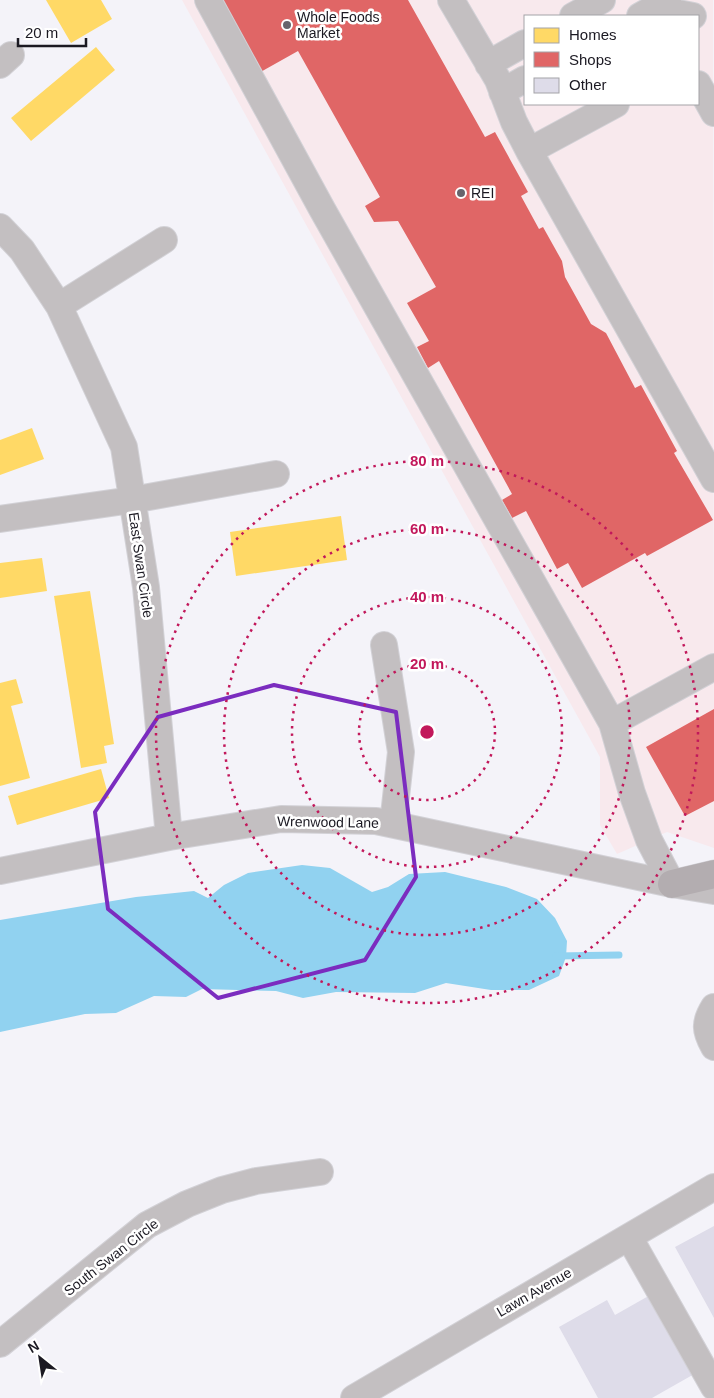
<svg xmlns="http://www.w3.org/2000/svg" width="714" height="1398" font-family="Helvetica,sans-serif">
<rect width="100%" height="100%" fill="#f4f3f9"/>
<!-- commercial -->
<path fill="#f8e9ed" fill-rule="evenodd" d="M 182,0 L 713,0 L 714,848 L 667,832 L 617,854 L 600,825 L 600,757 ZM 525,16 L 698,16 L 698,104 L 525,104 Z"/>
<!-- water -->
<path fill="#91d2f0" d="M 302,865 L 330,868 L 372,892 L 388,887 L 409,874 L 445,872 L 506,887 L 537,899 L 555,918 L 567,941 L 566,957 L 559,976 L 529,990 L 491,990 L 446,983 L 415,993 L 336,992 L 303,998 L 276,991 L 202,989 L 186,997 L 154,996 L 116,1013 L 85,1014 L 0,1032 L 0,920 L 136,897 L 194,891 L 208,898 L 224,885 L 248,873 Z"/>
<!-- homes -->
<path fill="#ffd966" d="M 46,0 L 101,0 L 112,19 L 71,43 Z
M 96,47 L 115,70 L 31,141 L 11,118 Z
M 32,428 L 44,459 L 0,475 L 0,440 Z
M 341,516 L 347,560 L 236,576 L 230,532 Z
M 42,558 L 47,591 L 0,598 L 0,563 Z
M 90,591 L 114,744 L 104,746 L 107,763 L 81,768 L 54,596 Z
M 16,679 L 23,703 L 11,706 L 30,778 L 0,786 L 0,683 Z
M 101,769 L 109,798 L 17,825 L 8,796 Z"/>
<!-- shops -->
<path fill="#e06666" d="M 216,0 L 408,0 L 485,137 L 495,132 L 528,192 L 521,196 L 539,229 L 543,227 L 562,261 L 565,277 L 591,324 L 606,333 L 635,388 L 641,385 L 677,451 L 674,453 L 713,520 L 647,556 L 645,553 L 582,588 L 568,563 L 557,569 L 526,511 L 512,518 L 502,500 L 512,494 L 439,361 L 428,368 L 417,347 L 429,341 L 407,303 L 436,287 L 398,221 L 374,222 L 365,206 L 380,197 L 298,51 L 257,74 Z
M 714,709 L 714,801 L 685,816 L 646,747 Z"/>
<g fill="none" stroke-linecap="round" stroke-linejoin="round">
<!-- stream -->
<path stroke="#91d2f0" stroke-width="7" d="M 556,956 L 619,955"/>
</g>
<!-- building -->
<path fill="#dedce9" d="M 714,1226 L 714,1318 L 675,1247 Z
M 652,1294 L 696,1373 L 652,1398 L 598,1398 L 559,1327 L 607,1300 L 615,1315 Z"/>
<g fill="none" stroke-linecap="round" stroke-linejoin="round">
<defs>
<path id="minor" d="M 208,0 L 322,209 L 612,723 L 632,793 L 649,840 L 672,884
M 451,0 L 498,80 L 514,122 L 529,151 L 714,479
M 573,16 L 602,0
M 640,16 L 668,0
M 662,16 L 678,13 L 693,16
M 488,64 L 525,43
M 0,65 L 11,55
M 698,84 L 714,113
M 502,92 L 525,79
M 529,151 L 616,104
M 0,227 L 22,250 L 59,306 L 124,447 L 146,587 L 169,837
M 59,306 L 164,240
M 0,519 L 132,500 L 276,474
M 384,645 L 401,752 L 393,824
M 612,723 L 714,667
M 0,871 L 169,837 L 281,819 L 376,821 L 672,884 L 714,891
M 714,1007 C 704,1023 705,1031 714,1047
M 629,1237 L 714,1387
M 0,1344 L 147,1225 L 187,1204 L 222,1190 L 256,1181 L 320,1172
M 354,1398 L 714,1187"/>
<path id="major" d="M 672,884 L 714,874"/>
</defs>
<!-- minor casing -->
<use href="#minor" stroke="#d2d1d6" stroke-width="28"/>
<!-- major casing -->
<use href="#major" stroke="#d2d1d6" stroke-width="29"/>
<!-- minor -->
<use href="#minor" stroke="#c3bfc1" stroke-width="26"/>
<!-- major -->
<use href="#major" stroke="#b3adb0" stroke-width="28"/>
</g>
<!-- marked area -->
<path fill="none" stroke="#7b2cbf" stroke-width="4" stroke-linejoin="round" d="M 274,685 L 396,712 L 416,877 L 365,960 L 218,998 L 108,909 L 95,812 L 158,717 Z"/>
<!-- distance rings -->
<g fill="none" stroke="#c2185b" stroke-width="2.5" stroke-dasharray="2.5 5">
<circle cx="427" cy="732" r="68"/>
<circle cx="427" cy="732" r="135"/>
<circle cx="427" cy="732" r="203"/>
<circle cx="427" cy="732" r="271"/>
</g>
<!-- markers -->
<g fill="#67656d" stroke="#fff" stroke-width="2">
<circle cx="287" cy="25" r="5"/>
<circle cx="461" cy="193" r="5"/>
</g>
<g text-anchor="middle" stroke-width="5" stroke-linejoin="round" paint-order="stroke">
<!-- poi labels -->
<g font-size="14" fill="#1b1922" stroke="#fff" text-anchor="start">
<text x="297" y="22">Whole Foods<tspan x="297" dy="16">Market</tspan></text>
<text x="471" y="198">REI</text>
</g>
<!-- street labels -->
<g font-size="14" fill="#1b1922" stroke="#fff">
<text transform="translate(141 565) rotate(82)" y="5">East Swan Circle</text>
<text transform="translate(328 822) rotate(1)" y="5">Wrenwood Lane</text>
<text transform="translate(111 1257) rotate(-38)" y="5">South Swan Circle</text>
<text transform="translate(534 1292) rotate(-30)" y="5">Lawn Avenue</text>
</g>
</g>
<circle cx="427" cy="732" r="8" fill="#c2185b" stroke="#fff" stroke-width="2.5"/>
<g font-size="15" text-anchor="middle" font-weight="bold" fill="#c2185b" stroke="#fff" stroke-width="5" stroke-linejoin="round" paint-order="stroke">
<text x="427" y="466">80 m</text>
<text x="427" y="534">60 m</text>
<text x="427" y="602">40 m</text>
<text x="427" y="669">20 m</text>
</g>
<!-- legend -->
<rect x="524" y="15" width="175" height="90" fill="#ffffff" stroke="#a4a3a7"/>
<rect x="534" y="28" width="25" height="15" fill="#ffd966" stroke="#a4a3a7"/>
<text x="569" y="40" font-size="15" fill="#1b1922">Homes</text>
<rect x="534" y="52" width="25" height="15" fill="#e06666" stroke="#a4a3a7"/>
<text x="569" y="65" font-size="15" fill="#1b1922">Shops</text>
<rect x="534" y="78" width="25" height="15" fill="#dedce9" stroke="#a4a3a7"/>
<text x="569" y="90" font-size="15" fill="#1b1922">Other</text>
<!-- north arrow -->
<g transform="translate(40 1358) rotate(330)" stroke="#ffffff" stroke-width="4" paint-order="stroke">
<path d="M0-4L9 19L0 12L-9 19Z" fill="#1b1922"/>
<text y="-8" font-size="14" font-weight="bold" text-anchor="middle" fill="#1b1922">N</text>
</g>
<!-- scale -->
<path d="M18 38v8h68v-8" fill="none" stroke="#1b1922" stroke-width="2.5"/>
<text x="25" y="38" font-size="15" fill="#1b1922" stroke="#ffffff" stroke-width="4" paint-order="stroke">20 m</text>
</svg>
